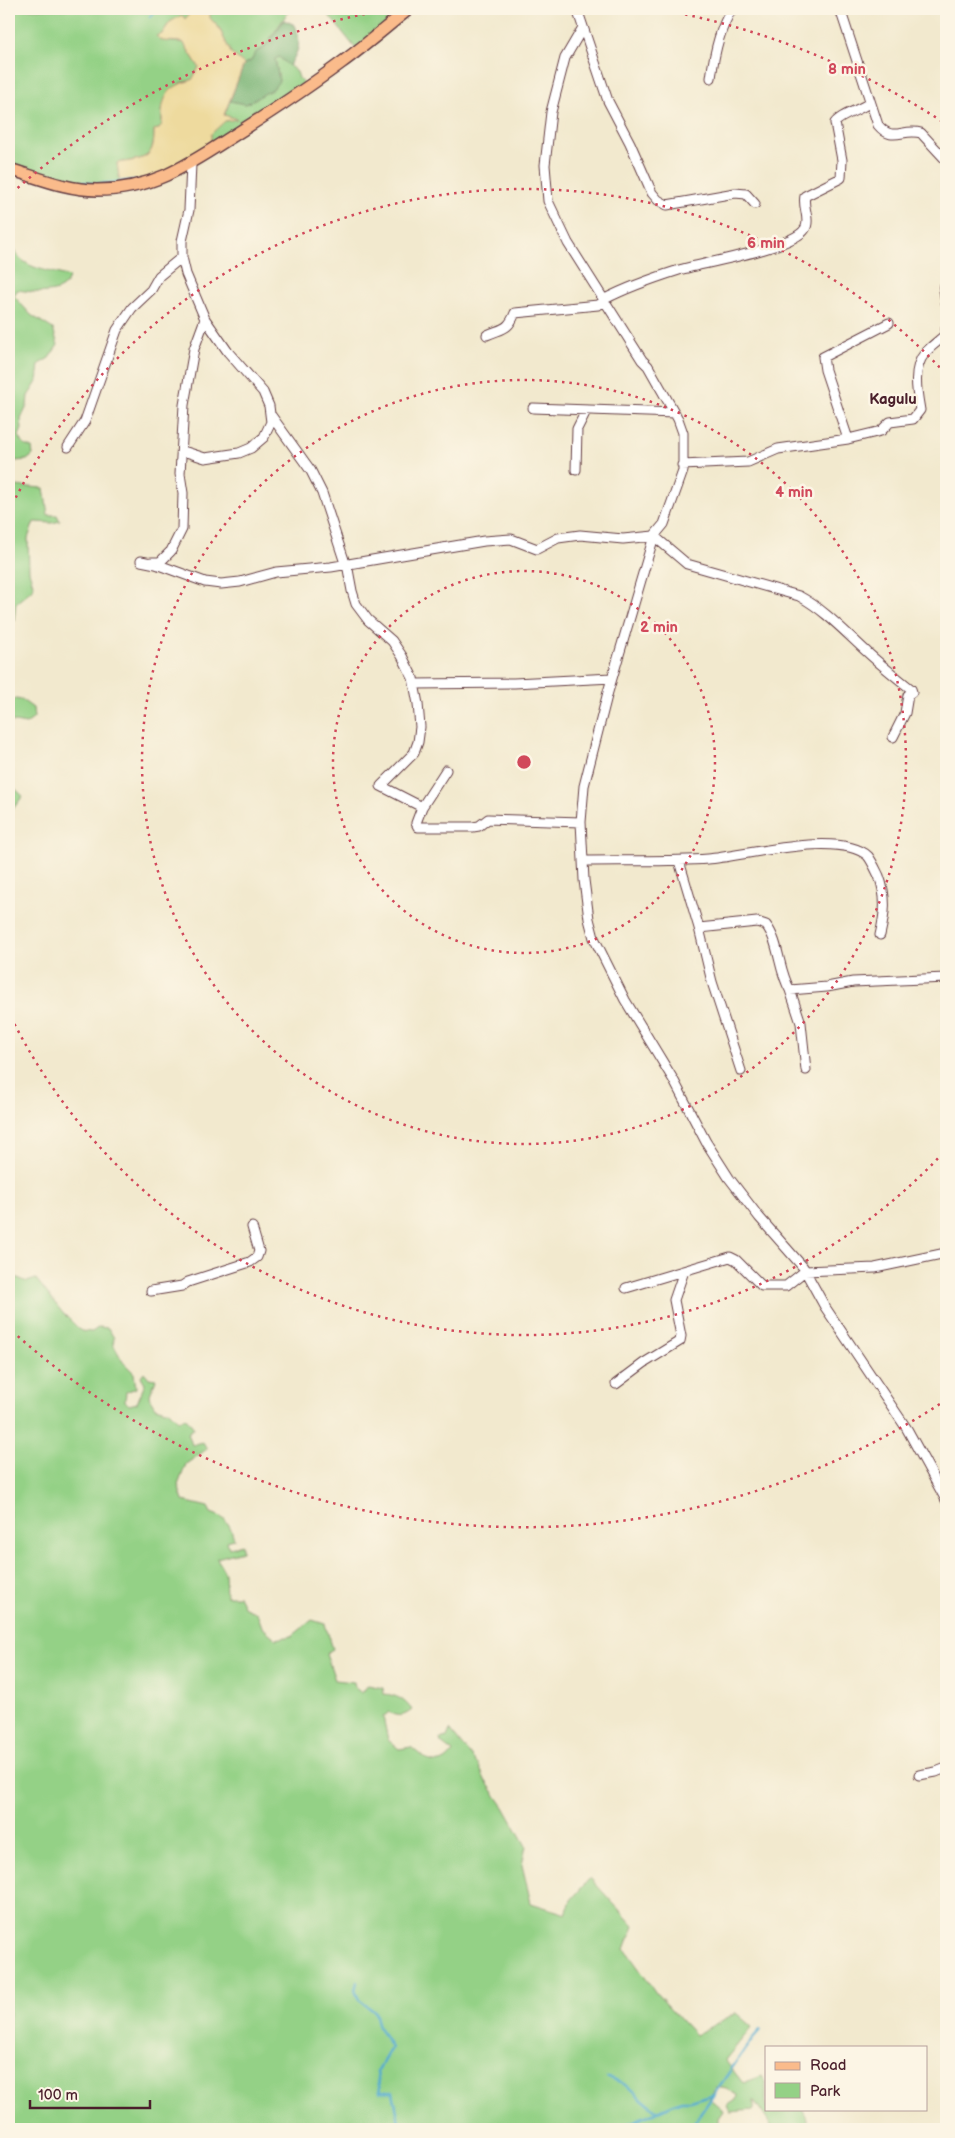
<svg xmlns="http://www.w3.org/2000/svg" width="955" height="2138" font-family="'Balsamiq Sans',sans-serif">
<rect width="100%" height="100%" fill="#fcf5e5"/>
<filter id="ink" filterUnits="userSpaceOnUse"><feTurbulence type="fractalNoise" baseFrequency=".02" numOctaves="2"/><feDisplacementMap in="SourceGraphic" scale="10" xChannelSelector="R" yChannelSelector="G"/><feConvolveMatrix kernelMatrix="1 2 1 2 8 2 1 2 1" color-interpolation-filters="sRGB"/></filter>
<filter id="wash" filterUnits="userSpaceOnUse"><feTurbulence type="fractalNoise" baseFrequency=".0096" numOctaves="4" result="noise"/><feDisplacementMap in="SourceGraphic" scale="20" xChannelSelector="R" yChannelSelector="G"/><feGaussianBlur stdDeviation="1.12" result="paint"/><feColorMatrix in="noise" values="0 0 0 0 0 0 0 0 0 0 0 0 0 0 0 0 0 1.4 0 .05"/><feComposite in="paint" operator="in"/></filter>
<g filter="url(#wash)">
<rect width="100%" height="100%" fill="#f2e9ce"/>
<!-- green -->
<path fill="#94d186" stroke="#6f7858" d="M 9,9 L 290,9 L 264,48 L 256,52 L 251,61 L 244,64 L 231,53 L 219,28 L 210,18 L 185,19 L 170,22 L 162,34 L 157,36 L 172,42 L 183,42 L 199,67 L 192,80 L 180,83 L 162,109 L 162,126 L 159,129 L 154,130 C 155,160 143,159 117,163 L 120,184 L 106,185 L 104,183 C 72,188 38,176 9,163 Z
M 324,9 L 404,9 L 356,49 Z
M 279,57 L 297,72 L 299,78 L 304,83 L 211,144 L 210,134 L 225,121 L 236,118 L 224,116 L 230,101 L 246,104 L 279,81 L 275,58 Z
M 9,242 C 24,272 41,267 69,277 C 64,298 33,292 17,290 L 14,296 L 31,315 L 53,329 L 58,345 L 49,358 L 39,364 L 37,382 L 28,396 L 27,406 L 21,419 L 22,429 L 19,436 L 24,445 L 32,448 L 33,455 L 27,460 L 15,461 L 12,471 L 14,486 L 44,488 L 48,515 L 57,515 L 60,521 L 52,523 L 34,522 L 28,538 L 29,571 L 34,588 L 16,603 L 14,621 L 9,628 Z
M 9,698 L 22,700 L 33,708 L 34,718 L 26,724 L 9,721 Z
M 9,783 L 23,796 L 9,814 Z
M 9,1274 L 27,1282 L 36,1279 L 62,1312 L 81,1331 L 92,1332 L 99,1327 L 108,1328 L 114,1338 L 113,1344 L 123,1362 L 134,1373 L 136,1388 L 126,1392 L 125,1401 L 129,1405 L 137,1403 L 145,1384 L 141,1376 L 144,1372 L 149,1378 L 156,1379 L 149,1397 L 155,1407 L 169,1411 L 178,1420 L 186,1418 L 194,1428 L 188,1433 L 192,1445 L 203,1442 L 207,1449 L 186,1464 L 178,1485 L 183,1501 L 208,1507 L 211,1513 C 226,1518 230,1523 234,1539 L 227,1541 L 229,1548 L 242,1544 L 242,1551 L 217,1558 L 225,1573 L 226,1596 L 239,1596 L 245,1608 L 257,1613 L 262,1627 L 276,1639 L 292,1636 L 312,1620 L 325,1624 L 333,1649 L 326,1653 L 335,1680 L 354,1682 L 355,1688 L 362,1693 L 368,1685 L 383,1688 L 384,1694 C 397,1695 405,1700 412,1710 C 403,1717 399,1717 389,1712 L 383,1717 L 388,1740 L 399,1749 L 411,1747 C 425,1759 439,1772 453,1752 L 441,1743 L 440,1739 L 447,1737 L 450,1730 L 479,1766 L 485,1780 L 504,1807 L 526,1846 L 522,1865 L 531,1903 L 566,1914 L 571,1900 L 590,1878 L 634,1926 L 625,1949 L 656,1993 L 695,2035 L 736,2013 L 752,2027 L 725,2060 L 743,2083 L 762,2076 L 766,2083 L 766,2109 L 802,2109 L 812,2129 L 773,2129 L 754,2100 L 754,2110 L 730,2112 L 727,2106 L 736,2100 L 737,2095 L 726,2089 L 716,2087 L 709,2099 L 723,2111 L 718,2118 L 718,2129 L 9,2129 Z"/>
<!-- forest -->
<path fill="#77b373" stroke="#60694f" d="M 284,20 L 295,25 C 302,42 299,51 289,66 L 279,57 L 275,59 L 279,81 L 273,89 L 246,104 L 230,101 L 244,64 L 251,61 L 256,52 L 264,48 Z"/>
<!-- sand -->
<path fill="#eeda9e" stroke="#9c7c64" d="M 210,10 L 210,18 L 219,28 L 231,53 L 244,64 L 224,115 L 237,119 L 225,121 L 211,134 L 211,144 L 162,174 L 120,184 L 117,163 C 143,159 155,160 154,130 L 159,129 C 163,124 162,120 162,114 C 163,92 173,85 192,80 L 199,67 L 183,42 L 163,41 L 156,36 L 162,34 L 170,22 L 182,15 L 185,19 L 191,12 Z"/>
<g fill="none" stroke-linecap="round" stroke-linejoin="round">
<!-- stream -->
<path stroke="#52abd0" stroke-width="2.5" d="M 150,17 L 157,9
M 82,182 L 99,184 L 135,180
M 357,1982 L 355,1990 L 359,2000 L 375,2012 L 379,2027 L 391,2048 L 377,2072 L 380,2092 L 393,2092 L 399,2122 L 403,2129
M 607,2078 C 628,2080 640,2101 657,2110
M 616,2129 L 681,2101 L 691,2101 L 714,2094
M 690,2129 L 752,2039 L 760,2030"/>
</g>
</g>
<g filter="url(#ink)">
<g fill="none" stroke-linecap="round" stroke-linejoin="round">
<defs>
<path id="minor" d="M 577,9 L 608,101 L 630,143 L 652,193 L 658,200 L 667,205 L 735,193 L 746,194 L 755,204
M 840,9 L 878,125 C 893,143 902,128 921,133 L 946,160
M 582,29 L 565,58 L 551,112 L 545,165 L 548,201 L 568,243 L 642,360 L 648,366 L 678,419 L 683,433 L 683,471 L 664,524 L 654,536 L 608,692 L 584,786 L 581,822 L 584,880 L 589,919 L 594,938 L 625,1000 L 673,1079 L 706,1142 L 729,1178 L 759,1217 L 803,1267 L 825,1307 L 907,1429 L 946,1500
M 711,78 C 714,55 719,29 732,9
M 946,281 L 944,290 L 946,303
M 487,335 C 502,328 508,331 515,313 L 598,305 L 604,302 L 605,299 C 628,287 654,278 679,270 C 703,263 793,248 805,229 C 811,220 802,206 805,196 L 841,178 L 842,160 L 835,123 C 840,115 860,110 869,103
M 533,408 L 675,413
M 270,414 L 311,471 L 322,493 L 345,563 L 347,564 L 352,591 L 356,604 L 368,620 L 392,641 L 402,656 L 413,678 L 418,704 L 420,727 L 418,742 L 414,753 L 381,786 L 422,807
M 848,439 L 825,370 L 823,357 L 889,323
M 68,447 L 85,421 L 117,330 L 132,308 L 151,290 L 159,276 L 182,257
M 183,451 L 205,458 L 239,453 L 251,448 L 264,437 L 271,422 L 269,406 L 263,392 L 228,352 L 205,319
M 682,465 L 748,462 L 778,449 L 848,439 L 881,431 L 890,422 L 913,419 L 920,410 C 917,393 912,368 925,353 C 931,346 939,341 946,334 L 946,328
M 576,470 L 577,429 L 586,411
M 141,561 L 156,564 L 205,582 L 221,584 L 240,582 L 276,572 L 331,567 L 484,541 L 511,539 L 537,549 L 558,538 L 580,535 L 623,539 L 654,536 L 687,564 L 799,596 C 825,610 845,632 867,652 C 881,665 896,677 911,689 L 912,692 L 908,695 L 905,713 L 893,737
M 151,562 L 160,562 L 171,551 L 182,529 L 183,493 L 180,474 L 184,405 L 194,349 L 205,319 L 186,274 L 182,257 L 182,241 L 189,210 L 191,164
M 414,684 L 514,683 L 612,678
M 446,770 L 422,807 L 416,823 L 418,827 L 473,827 L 479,826 L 488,819 L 581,822
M 583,861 C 625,860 666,862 708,859 C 745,856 839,830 868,856 C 872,861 876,870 879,876 C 887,897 885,914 880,935
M 679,861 L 699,928 L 757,922 L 766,925 C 780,943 778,970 790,990 L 827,987 L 853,982 L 946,978
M 699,928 L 712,982 L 741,1071
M 790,990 L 801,1023 L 806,1070
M 626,1288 L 730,1257 L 736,1260 L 762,1286 L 786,1286 L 805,1271 L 875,1268 L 946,1253
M 151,1291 L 182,1286 L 188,1282 L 250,1262 L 257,1257 L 259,1251 L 252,1227
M 616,1384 L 644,1363 L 680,1341 L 681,1336 L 674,1300 L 684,1271
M 919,1775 L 936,1772 L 946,1768"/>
<path id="major" d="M 9,169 C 37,177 66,190 97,190 C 157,190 195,160 244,129 C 277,108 310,86 341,63 C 365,46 386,27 409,9"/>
</defs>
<!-- minor casing -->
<use href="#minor" stroke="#633d43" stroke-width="11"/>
<!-- major casing -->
<use href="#major" stroke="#633d43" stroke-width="14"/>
<!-- minor -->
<use href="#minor" stroke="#fff" stroke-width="9"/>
<!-- major -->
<use href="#major" stroke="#fabb8b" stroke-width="11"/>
</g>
</g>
<!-- distance rings -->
<g fill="none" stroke="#d1495b" stroke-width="2.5" stroke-dasharray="2.5 5">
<circle cx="524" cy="762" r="191"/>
<circle cx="524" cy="762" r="382"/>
<path d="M943 1153A573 573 0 0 1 9 1013M9 511A573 573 0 0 1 943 371"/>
<path d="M946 1400A765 765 0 0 1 12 1331M12 193A765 765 0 0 1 385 10M663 10A765 765 0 0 1 946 124"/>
</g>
<g text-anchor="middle" stroke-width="5" stroke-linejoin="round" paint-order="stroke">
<!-- quarter labels -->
<g font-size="15" font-weight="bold" fill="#4a1f2b" stroke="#fcf5e5">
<text x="893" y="404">Kagulu</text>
</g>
</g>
<circle cx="524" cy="762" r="8" fill="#d1495b" stroke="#fcf5e5" stroke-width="2.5"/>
<g font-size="15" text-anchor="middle" font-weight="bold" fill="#d1495b" stroke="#fcf5e5" stroke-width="5" stroke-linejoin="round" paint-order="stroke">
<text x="847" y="74">8 min</text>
<text x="766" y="248">6 min</text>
<text x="794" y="497">4 min</text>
<text x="659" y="632">2 min</text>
</g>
<!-- margin -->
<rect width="955" height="2138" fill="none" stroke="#fcf5e5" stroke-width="30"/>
<!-- legend -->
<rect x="765" y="2046" width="162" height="65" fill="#fcf5e5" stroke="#b59f9b"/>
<rect x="775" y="2062" width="25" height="8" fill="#fabb8b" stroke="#b59f9b"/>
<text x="810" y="2070" font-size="15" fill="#4a1f2b">Road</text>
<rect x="775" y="2083" width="25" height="15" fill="#94d186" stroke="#b59f9b"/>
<text x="810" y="2096" font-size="15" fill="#4a1f2b">Park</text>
<!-- scale -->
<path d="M30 2100v8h120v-8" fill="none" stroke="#4a1f2b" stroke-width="2.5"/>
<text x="38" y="2100" font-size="15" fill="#4a1f2b" stroke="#fcf5e5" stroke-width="4" paint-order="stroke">100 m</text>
</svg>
